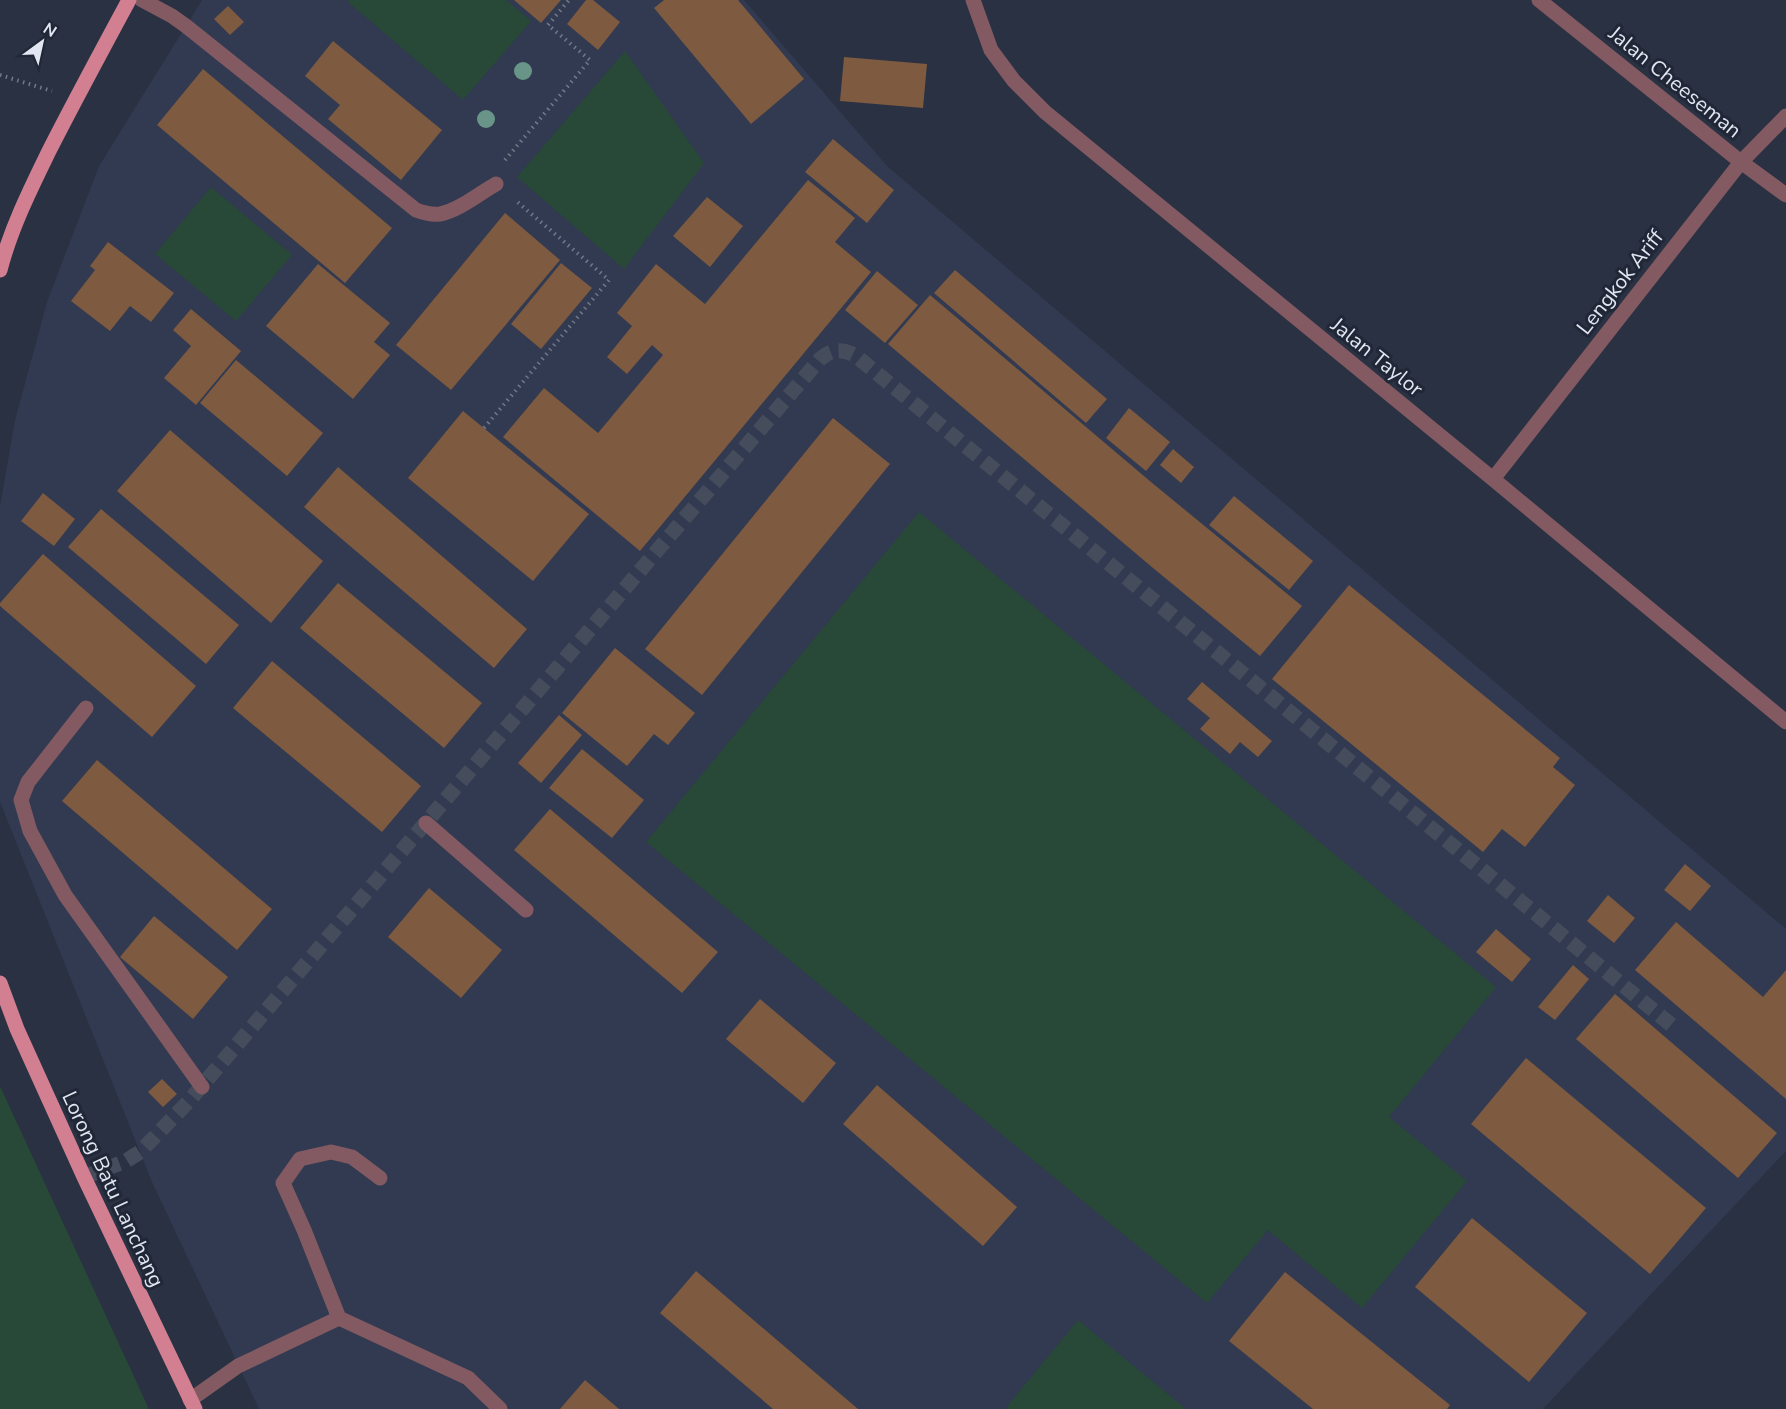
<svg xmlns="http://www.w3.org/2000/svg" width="1786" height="1409" font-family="'Nunito Sans',sans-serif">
<rect width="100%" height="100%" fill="#293142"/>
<!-- built -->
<path fill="#313a50" d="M 202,0 L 744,0 L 887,166 L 1786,929 L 1786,1151 L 1543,1409 L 259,1409 L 152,1182 L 0,802 L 0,506 L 15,420 L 47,302 L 99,166 Z"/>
<!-- green -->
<path fill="#284838" d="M 349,0 L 506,0 L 531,21 L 463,100 L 348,2 Z
M 625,51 L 704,163 L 624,269 L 517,177 Z
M 211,187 L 292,255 L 236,321 L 155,254 Z
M 919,512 L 1496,987 L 1389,1117 L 1467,1181 L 1362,1308 L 1268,1230 L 1207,1303 L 646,842 Z
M 0,1086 L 149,1409 L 0,1409 Z
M 1078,1320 L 1186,1409 L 1005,1409 Z"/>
<!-- building -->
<path fill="#7e5a40" d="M 514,0 L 561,0 L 541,23 Z
M 586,0 L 593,0 L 620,22 L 598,50 L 567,24 Z
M 664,0 L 738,0 L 804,79 L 751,124 L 654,8 Z
M 228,6 L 244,22 L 230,35 L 214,19 Z
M 333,41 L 442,130 L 401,180 L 328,119 L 340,105 L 305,76 Z
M 844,57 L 927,64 L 923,108 L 840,101 Z
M 203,69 L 392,228 L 345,283 L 157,125 Z
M 833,139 L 894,190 L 867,223 L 805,172 Z
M 808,180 L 855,218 L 835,242 L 871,272 L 640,551 L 503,437 L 544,388 L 598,433 L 663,355 L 652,345 L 627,374 L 607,357 L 632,326 L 617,313 L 656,264 L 705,304 Z
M 707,197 L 743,226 L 710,267 L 673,236 Z
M 505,213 L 560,260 L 451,390 L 396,345 Z
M 108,242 L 174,293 L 151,322 L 130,306 L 110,331 L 71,301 L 95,270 L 90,266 Z
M 561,263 L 592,288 L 541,349 L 511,324 Z
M 318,264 L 390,323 L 374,342 L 390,355 L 353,399 L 266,326 Z
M 955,270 L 1107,399 L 1086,423 L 934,293 Z
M 877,271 L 918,305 L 885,343 L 845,310 Z
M 930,295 L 1151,482 L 1302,606 L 1260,656 L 1153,568 L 888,344 Z
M 191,309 L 241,351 L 196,405 L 164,378 L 191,346 L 173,330 Z
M 236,360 L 323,433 L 287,476 L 200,403 Z
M 1129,408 L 1170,442 L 1146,471 L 1106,438 Z
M 463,411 L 589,514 L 533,581 L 408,478 Z
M 833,418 L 890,464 L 702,695 L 645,649 Z
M 170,430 L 323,561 L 271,623 L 117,491 Z
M 1173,449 L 1194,467 L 1181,483 L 1160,465 Z
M 338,467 L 527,629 L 494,668 L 304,507 Z
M 43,493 L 75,519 L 54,546 L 21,521 Z
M 1234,496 L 1313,561 L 1289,590 L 1209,525 Z
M 101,509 L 239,625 L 206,664 L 68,547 Z
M 43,554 L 196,686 L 152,737 L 0,606 L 0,603 Z
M 338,583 L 482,703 L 444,748 L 300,628 Z
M 1349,585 L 1560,758 L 1553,767 L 1575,785 L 1525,847 L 1502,829 L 1483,852 L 1272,679 Z
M 615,648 L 695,713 L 668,745 L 654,734 L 627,766 L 562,713 Z
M 272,661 L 421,786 L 382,832 L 233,708 Z
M 1202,682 L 1272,741 L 1258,757 L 1240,742 L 1230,754 L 1200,729 L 1210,718 L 1187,699 Z
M 559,715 L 582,735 L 541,783 L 518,763 Z
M 582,749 L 644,800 L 612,838 L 549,788 Z
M 97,760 L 272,909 L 237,950 L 62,801 Z
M 550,809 L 718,952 L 682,993 L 514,850 Z
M 1685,864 L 1711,886 L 1690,911 L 1664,890 Z
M 429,888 L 502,950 L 461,998 L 388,937 Z
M 1608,895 L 1635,918 L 1614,943 L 1587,921 Z
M 154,916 L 228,977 L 193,1019 L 120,957 Z
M 1676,922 L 1763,997 L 1786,970 L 1786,1099 L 1635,970 Z
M 1496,929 L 1531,959 L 1512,982 L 1476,952 Z
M 1573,965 L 1589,979 L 1555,1020 L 1538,1007 Z
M 1615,994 L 1777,1133 L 1738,1178 L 1576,1039 Z
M 760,999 L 836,1063 L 803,1103 L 726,1039 Z
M 1526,1058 L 1706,1208 L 1650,1274 L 1471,1124 Z
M 162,1079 L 177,1094 L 163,1107 L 148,1092 Z
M 877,1085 L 1017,1207 L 983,1246 L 843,1124 Z
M 1472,1218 L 1587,1313 L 1529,1382 L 1415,1287 Z
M 696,1271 L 858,1409 L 773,1409 L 660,1313 Z
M 1285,1272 L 1450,1405 L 1447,1409 L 1313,1409 L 1229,1341 Z
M 585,1380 L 619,1409 L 560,1409 Z"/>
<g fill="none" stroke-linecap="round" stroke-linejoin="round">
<!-- minor-tunnel -->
<path stroke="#454c5c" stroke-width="15" stroke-dasharray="15 8" stroke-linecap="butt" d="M 84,1177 L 126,1161 L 140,1152 L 189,1101 L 820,359 C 832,349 842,348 856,356 L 1675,1028"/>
<!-- path -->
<path stroke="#727988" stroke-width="4" stroke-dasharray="1.5 4.5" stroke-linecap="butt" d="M 0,75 L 52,91
M 505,160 L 590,60 L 548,25 L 569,0
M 484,428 L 609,280 L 515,200"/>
<!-- minor -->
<path stroke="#835a62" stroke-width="15" d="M 142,0 L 172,16 L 186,26 L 416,210 C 424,213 432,215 440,214 C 458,211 480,193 496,184
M 973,0 L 991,50 L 1014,81 L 1045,112 L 1493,479 L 1786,722
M 1539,0 L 1741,162 L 1786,195
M 1493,479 L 1741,162 L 1786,116
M 86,708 L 28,782 L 21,800 L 30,831 L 65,895 L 202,1087
M 426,823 L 526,910
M 380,1178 L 352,1157 L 331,1152 L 300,1159 L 283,1183 L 304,1230 L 339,1318 L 468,1378 L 500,1409
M 190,1400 L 238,1366 L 339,1318"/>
<!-- major -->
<path stroke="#d28091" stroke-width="15" d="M 0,270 C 11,228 30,190 49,151 C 75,100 102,50 129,0
M 0,983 L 17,1029 L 84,1177 L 195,1409"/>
</g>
<!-- trees -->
<g fill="#689587">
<circle cx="523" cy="71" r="9"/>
<circle cx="486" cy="119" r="9"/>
</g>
<g text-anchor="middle" stroke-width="6" stroke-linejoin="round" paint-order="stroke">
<!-- street labels -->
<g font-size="21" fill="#e1e6f2" stroke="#202737">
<text transform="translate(1675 82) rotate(39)" y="7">Jalan Cheeseman</text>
<text transform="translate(1620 282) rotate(-52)" y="7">Lengkok Ariff</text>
<text transform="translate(1377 357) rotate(39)" y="7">Jalan Taylor</text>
<text transform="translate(113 1189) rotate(65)" y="7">Lorong Batu Lanchang</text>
</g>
</g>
<!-- north arrow -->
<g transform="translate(42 42) rotate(33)" stroke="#202737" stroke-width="4.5" paint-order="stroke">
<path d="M0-4.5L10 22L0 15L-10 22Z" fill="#e1e6f2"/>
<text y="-9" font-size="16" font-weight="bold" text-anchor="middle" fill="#e1e6f2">N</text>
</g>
</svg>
